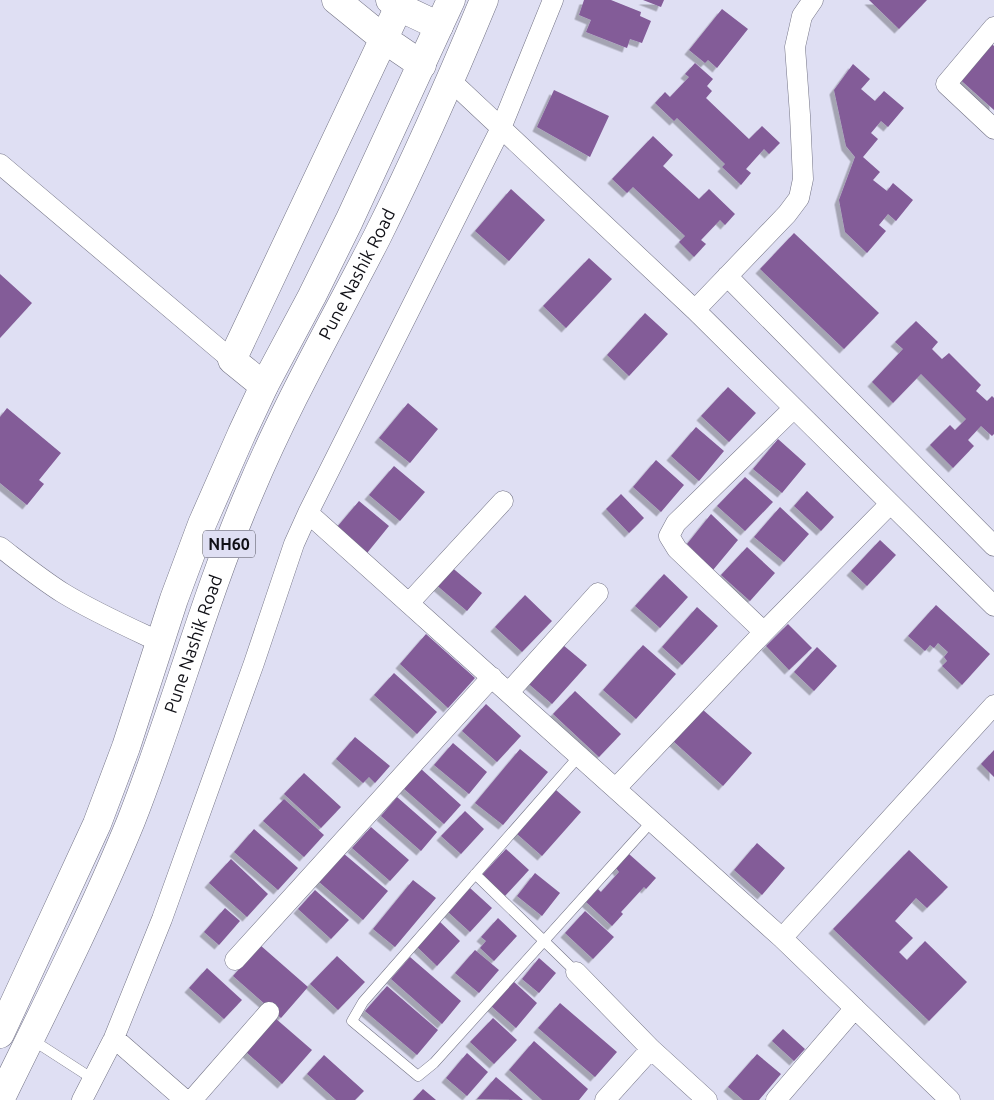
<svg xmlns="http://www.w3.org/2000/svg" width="994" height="1100" font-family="Ubuntu,sans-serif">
<defs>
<filter id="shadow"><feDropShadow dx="-4.5" dy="4.5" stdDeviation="0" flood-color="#0004"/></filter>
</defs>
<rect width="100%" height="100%" fill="#dfdff3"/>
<!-- building -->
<path fill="#835b98" filter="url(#shadow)" d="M 584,0 L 611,0 L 641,12 L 640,16 L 651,21 L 642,43 L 630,39 L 627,48 L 586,32 L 591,20 L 579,15 Z
M 643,0 L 664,0 L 661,7 Z
M 869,0 L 927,0 L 899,29 Z
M 722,9 L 748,29 L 717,68 L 708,60 L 705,63 L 689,50 Z
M 986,39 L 994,46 L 994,110 L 954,74 Z
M 695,63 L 713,79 L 707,86 L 712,91 L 706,98 L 749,139 L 762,126 L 780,143 L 769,154 L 764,149 L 746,169 L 751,173 L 741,185 L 722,167 L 725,164 L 677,118 L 674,121 L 655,103 L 665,92 L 670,97 L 689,77 L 685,74 Z
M 853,64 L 870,79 L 861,89 L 875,101 L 884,91 L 904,108 L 888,127 L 881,121 L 871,133 L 878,139 L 863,157 L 880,172 L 873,180 L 887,191 L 893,183 L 913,200 L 896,221 L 888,214 L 879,225 L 886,231 L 867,253 L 845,232 L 839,200 L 855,157 L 846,146 L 834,90 Z
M 554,90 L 609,116 L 590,157 L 537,127 Z
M 653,136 L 673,155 L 663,166 L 699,199 L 709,189 L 735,214 L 725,225 L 720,220 L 701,240 L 706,244 L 694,257 L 679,242 L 685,236 L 633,187 L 627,193 L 612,179 Z
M 511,189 L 545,220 L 509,261 L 475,231 Z
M 794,233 L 879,313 L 844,349 L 760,269 Z
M 589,258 L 612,279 L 566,328 L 543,306 Z
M 0,274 L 32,303 L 0,338 Z
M 645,313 L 668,334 L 629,376 L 607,355 Z
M 916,321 L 938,342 L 932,349 L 942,359 L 949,353 L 981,385 L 976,391 L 987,401 L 992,396 L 994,398 L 994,434 L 992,436 L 981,426 L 968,440 L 974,446 L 953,468 L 930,445 L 950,425 L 955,430 L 966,419 L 921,374 L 893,403 L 872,382 L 903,349 L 895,342 Z
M 728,387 L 756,413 L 729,442 L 701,416 Z
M 408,403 L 438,429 L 410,463 L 379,438 Z
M 7,408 L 61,453 L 39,480 L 44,484 L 27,505 L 0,483 L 0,417 Z
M 696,427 L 724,451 L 699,481 L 671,456 Z
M 778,439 L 806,464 L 782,493 L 753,469 Z
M 656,460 L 684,485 L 661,512 L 633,487 Z
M 394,466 L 425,492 L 400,521 L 369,495 Z
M 745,477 L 773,502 L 745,531 L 717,506 Z
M 807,491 L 834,517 L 821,531 L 794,506 Z
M 621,494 L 644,518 L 629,533 L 606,509 Z
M 359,501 L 389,526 L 363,558 L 332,533 Z
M 780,507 L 809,534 L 784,562 L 754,537 Z
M 711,514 L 738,540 L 713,570 L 687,544 Z
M 880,540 L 896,555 L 867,586 L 851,571 Z
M 747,547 L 775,573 L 750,601 L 721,575 Z
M 449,565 L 482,593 L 467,611 L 434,583 Z
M 664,574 L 688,597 L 660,628 L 635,606 Z
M 525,595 L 552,621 L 522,652 L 495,627 Z
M 936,605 L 990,654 L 962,685 L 942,666 L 947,661 L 944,657 L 948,652 L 938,643 L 934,648 L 930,645 L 925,651 L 908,636 Z
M 697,607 L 718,626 L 682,665 L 662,647 Z
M 788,624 L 812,648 L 789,670 L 766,646 Z
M 426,634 L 475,678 L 448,708 L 400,664 Z
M 557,640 L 587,665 L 552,704 L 523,679 Z
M 643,645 L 676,674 L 636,719 L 603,690 Z
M 817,647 L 837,666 L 814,691 L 794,672 Z
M 394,673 L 437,712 L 417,734 L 374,695 Z
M 575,691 L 621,734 L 599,757 L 553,714 Z
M 486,704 L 521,736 L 497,762 L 462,731 Z
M 702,709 L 752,753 L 723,786 L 673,741 Z
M 355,737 L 390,766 L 375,783 L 369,777 L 363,783 L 336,759 Z
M 453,743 L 487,772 L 469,794 L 434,765 Z
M 520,749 L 548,772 L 503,825 L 475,803 Z
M 994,750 L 994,777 L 981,764 Z
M 420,768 L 461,805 L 444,824 L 403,788 Z
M 304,773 L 341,807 L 321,828 L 284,794 Z
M 556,790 L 581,812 L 542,856 L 517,834 Z
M 397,797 L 437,832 L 421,851 L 381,816 Z
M 284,799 L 324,835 L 304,857 L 263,821 Z
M 465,811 L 484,829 L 461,854 L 441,836 Z
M 371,827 L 409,860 L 390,881 L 352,848 Z
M 254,829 L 298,868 L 278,890 L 234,852 Z
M 757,843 L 785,868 L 762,895 L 734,870 Z
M 506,849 L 529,870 L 504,897 L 481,876 Z
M 909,850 L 948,887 L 927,908 L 916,898 L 895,921 L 913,938 L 899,952 L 907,960 L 925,941 L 967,982 L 929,1021 L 833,929 Z
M 343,853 L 388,891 L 363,920 L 318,881 Z
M 629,854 L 656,878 L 646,889 L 644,887 L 621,912 L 623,914 L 612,926 L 586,902 L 598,889 L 601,892 L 619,872 L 616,868 Z
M 231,859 L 268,894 L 247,917 L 209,883 Z
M 535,873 L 560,893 L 542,916 L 517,896 Z
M 413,880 L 436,898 L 395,947 L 373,929 Z
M 470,888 L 492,908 L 470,932 L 448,912 Z
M 315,890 L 349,920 L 331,939 L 298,909 Z
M 225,908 L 240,921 L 219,945 L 204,932 Z
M 585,911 L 614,937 L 593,959 L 565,933 Z
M 498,918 L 517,936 L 494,961 L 480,948 L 486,941 L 481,937 Z
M 437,919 L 460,941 L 437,966 L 414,944 Z
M 260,945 L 308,987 L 281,1018 L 233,976 Z
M 475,950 L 499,970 L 479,993 L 455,973 Z
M 337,956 L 365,982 L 338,1010 L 310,984 Z
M 410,957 L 461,1001 L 442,1024 L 391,979 Z
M 539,958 L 556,973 L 539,993 L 522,979 Z
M 207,968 L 242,1000 L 224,1019 L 189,988 Z
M 513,981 L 537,1003 L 516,1028 L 491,1006 Z
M 387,986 L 438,1030 L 417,1055 L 365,1011 Z
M 560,1003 L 617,1052 L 595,1077 L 538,1028 Z
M 275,1018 L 312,1050 L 282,1084 L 246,1052 Z
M 493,1018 L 517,1040 L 494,1064 L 470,1042 Z
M 783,1029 L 805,1049 L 794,1061 L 772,1041 Z
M 534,1041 L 588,1089 L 579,1100 L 542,1100 L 509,1070 Z
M 467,1053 L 488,1072 L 467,1096 L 446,1078 Z
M 757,1054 L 781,1074 L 759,1100 L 743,1100 L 728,1087 Z
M 324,1055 L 364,1091 L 355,1100 L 336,1100 L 307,1074 Z
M 496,1077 L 523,1100 L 477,1099 Z
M 423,1089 L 436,1100 L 413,1100 Z"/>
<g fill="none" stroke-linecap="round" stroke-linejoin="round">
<defs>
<path id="lane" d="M 580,755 L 363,1002 L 352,1021 L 418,1076 L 434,1063 L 653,820
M 475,874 L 576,972
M 31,1039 L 93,1079"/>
<path id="street" d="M 994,27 L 946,84 L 994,129
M 450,80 L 695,310 L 994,606
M 0,164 L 232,360
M 727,276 L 994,546
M 695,310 L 787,214 L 799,198 L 803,179 L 800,115 L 795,47 L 802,16 L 813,0
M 308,513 L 782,938 L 950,1100
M 0,547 C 21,563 41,579 63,593 C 94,612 128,627 160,642
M 409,603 L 503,501
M 764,632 L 677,549 L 669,536 L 676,523 L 794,408
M 509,692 L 598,593
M 616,788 L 764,632 L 890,504
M 782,938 L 994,705
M 235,960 L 492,677
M 576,972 L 651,1049 L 707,1100
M 114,1038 L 185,1100
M 82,1100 L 114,1038 L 162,919 L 254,663 L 294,544 L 308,513 L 501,128 L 553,0
M 192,1100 L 269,1012
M 605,1100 L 651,1049
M 776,1100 L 855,1008"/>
<path id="secondary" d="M 336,0 L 384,39 L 422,65
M 390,0 L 399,7 L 439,26
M 264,386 L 232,360 L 402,0"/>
<g id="highway">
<path d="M 0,1034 L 97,824 L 126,747 L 174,599 L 202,524 L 242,433 L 264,386 L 312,296 L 349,221 L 451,0"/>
<path id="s1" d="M 0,1100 C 45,1008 92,916 131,821 C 174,712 204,598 250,491 C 287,403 334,321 377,237 C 416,159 451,80 484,0"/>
</g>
</defs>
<!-- lane casing -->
<use href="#lane" stroke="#737385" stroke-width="11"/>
<!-- street casing -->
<use href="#street" stroke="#737385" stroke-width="21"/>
<!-- secondary casing -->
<use href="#secondary" stroke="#737385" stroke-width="29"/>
<!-- highway casing -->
<use href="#highway" stroke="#737385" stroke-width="29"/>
<!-- lane -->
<use href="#lane" stroke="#fff" stroke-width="10"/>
<!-- street -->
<use href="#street" stroke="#fff" stroke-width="20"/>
<!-- secondary -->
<use href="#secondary" stroke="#fff" stroke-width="28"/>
<!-- highway -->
<use href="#highway" stroke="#fff" stroke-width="28"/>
</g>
<g text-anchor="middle" stroke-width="4" stroke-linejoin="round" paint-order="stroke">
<!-- shield labels -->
<rect fill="#dfdff3" stroke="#4e4e58" stroke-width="1" x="203" y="530.5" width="52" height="27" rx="4"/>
<g font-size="16" font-weight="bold" fill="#101016">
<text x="229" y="550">NH60</text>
</g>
<!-- street labels -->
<g font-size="18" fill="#101016" stroke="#dfdff3">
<text dy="6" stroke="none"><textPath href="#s1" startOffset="901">Pune Nashik Road</textPath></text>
<text dy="6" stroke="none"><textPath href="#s1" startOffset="496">Pune Nashik Road</textPath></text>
</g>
</g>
</svg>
